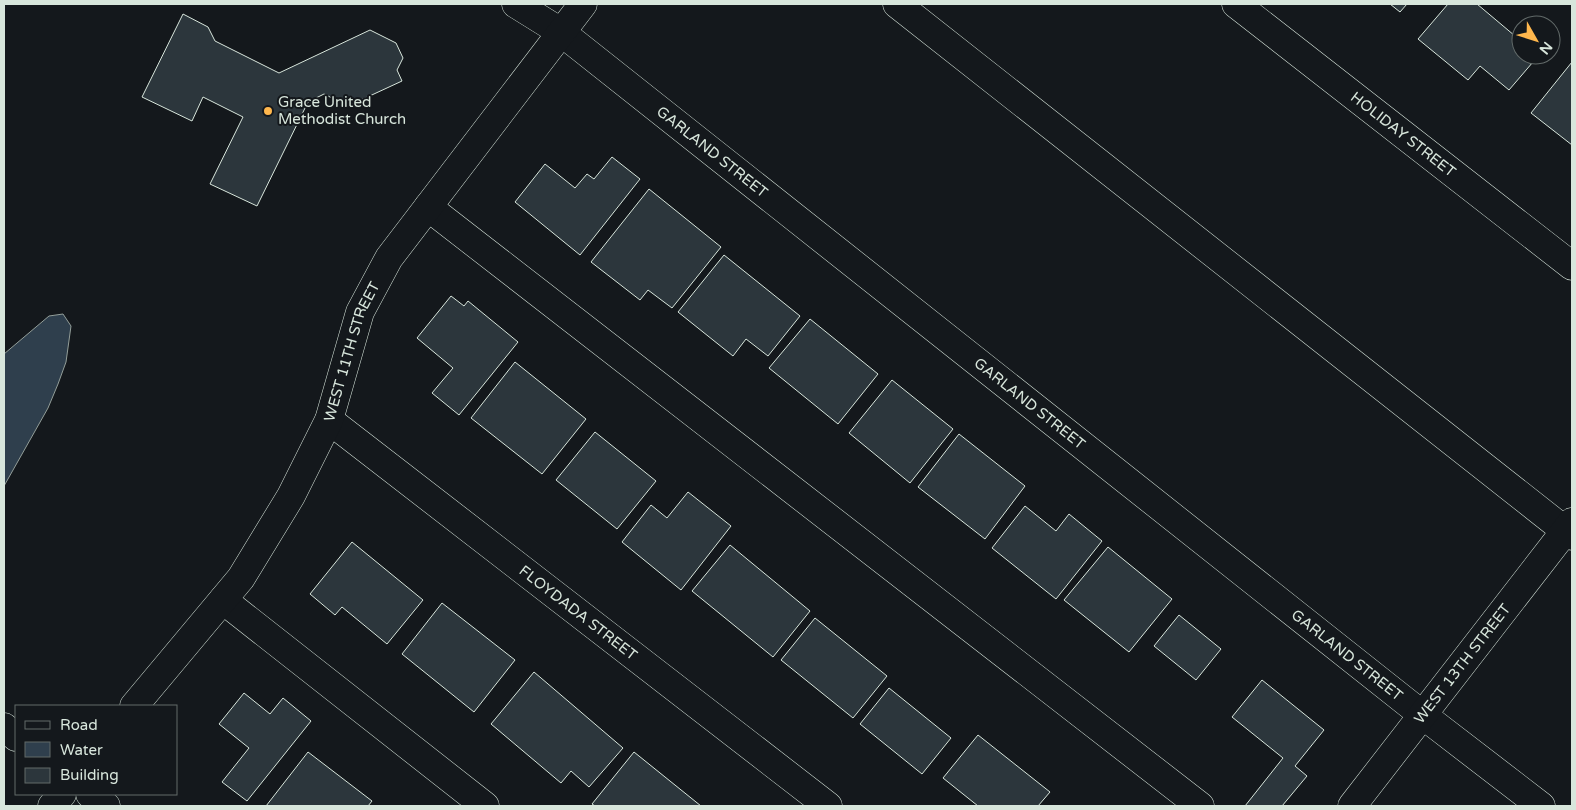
<svg xmlns="http://www.w3.org/2000/svg" width="1576" height="810" font-family="'Varela Round',sans-serif">
<rect width="100%" height="100%" fill="#14181c"/>
<!-- water -->
<path fill="#2f3f4d" stroke="#939e99" d="M 63,314 L 71,326 L 66,362 L 58,384 L 48,408 L 4,486 L 4,354 L 49,316 Z"/>
<!-- building -->
<path fill="#2c363c" stroke="#d8e6dc" d="M 1390,4 L 1407,4 L 1400,12 Z
M 1448,4 L 1477,4 L 1521,41 L 1521,55 L 1539,55 L 1509,90 L 1480,66 L 1468,80 L 1418,39 Z
M 183,14 L 208,27 L 215,41 L 279,73 L 370,30 L 396,43 L 403,58 L 397,70 L 402,81 L 348,106 L 324,94 L 308,102 L 257,206 L 210,184 L 243,117 L 203,97 L 192,121 L 142,97 Z
M 1572,62 L 1572,145 L 1531,113 Z
M 612,157 L 640,179 L 580,255 L 515,202 L 545,164 L 575,188 L 587,174 L 594,179 Z
M 649,189 L 721,247 L 672,308 L 648,290 L 640,300 L 591,262 Z
M 724,255 L 800,316 L 768,356 L 746,339 L 733,356 L 678,312 Z
M 451,296 L 464,306 L 468,301 L 518,342 L 459,415 L 432,393 L 453,368 L 417,338 Z
M 810,319 L 878,374 L 838,424 L 769,368 Z
M 515,362 L 586,419 L 542,474 L 471,418 Z
M 892,380 L 953,429 L 910,483 L 849,433 Z
M 595,432 L 656,481 L 617,529 L 556,480 Z
M 959,434 L 1025,486 L 985,539 L 918,487 Z
M 688,492 L 731,526 L 681,590 L 622,542 L 651,505 L 667,518 Z
M 1025,506 L 1056,531 L 1069,514 L 1102,541 L 1056,599 L 992,548 Z
M 352,542 L 423,600 L 387,644 L 342,607 L 335,615 L 310,594 Z
M 730,545 L 810,611 L 773,657 L 692,591 Z
M 1108,547 L 1172,599 L 1129,652 L 1064,600 Z
M 442,603 L 515,660 L 474,712 L 402,654 Z
M 1179,615 L 1221,649 L 1196,680 L 1154,646 Z
M 815,618 L 887,676 L 853,718 L 781,660 Z
M 534,672 L 623,748 L 589,787 L 571,771 L 561,783 L 491,724 Z
M 1262,680 L 1324,730 L 1295,766 L 1307,776 L 1282,806 L 1245,806 L 1283,758 L 1232,717 Z
M 889,688 L 951,738 L 922,774 L 860,724 Z
M 244,693 L 270,714 L 283,698 L 311,721 L 247,801 L 222,782 L 249,748 L 219,724 Z
M 978,735 L 1050,792 L 1038,806 L 978,806 L 943,778 Z
M 308,752 L 372,801 L 368,806 L 266,806 Z
M 634,752 L 701,806 L 595,806 L 592,804 Z"/>
<g fill="none" stroke-linecap="round" stroke-linejoin="round">
<defs>
<g id="minor">
<path id="s1" d="M 516,4 L 561,32 L 1424,716 L 1541,806"/>
<path d="M 897,4 L 1572,536"/>
<path id="s2" d="M 1236,4 L 1572,266"/>
<path d="M 428,207 L 1200,806"/>
<path id="s3" d="M 329,420 L 828,806"/>
<path d="M 223,600 L 485,806"/>
<path id="s4" d="M 134,706 L 241,578 L 291,496 L 329,420 L 360,312 L 389,258 L 583,4"/>
<path id="s5" d="M 1352,806 L 1572,522"/>
</g>
<path id="major" d="M 4,727 L 16,737
M 90,794 L 106,806
M 52,806 L 62,794"/>
</defs>
<!-- minor casing -->
<use href="#minor" stroke="#d8e6dc" stroke-width="29"/>
<!-- major casing -->
<use href="#major" stroke="#d8e6dc" stroke-width="29"/>
<!-- minor -->
<use href="#minor" stroke="#14181c" stroke-width="28"/>
<!-- major -->
<use href="#major" stroke="#14181c" stroke-width="28"/>
</g>
<!-- markers -->
<circle fill="#ffb74d" stroke="#14181c" stroke-width="2" cx="268" cy="111" r="5"/>
<g text-anchor="middle" stroke-width="4" stroke-linejoin="round" paint-order="stroke">
<!-- poi labels -->
<g font-size="15" fill="#d8e6dc" stroke="#14181c" text-anchor="start">
<text x="278" y="107">Grace United<tspan x="278" dy="17">Methodist Church</tspan></text>
</g>
<!-- street labels -->
<g font-size="15" fill="#d8e6dc" stroke="#14181c">
<text dy="5" stroke="none"><textPath href="#s2" startOffset="212">HOLIDAY STREET</textPath></text>
<text dy="5" stroke="none"><textPath href="#s1" startOffset="246">GARLAND STREET</textPath></text>
<text dy="5" stroke="none"><textPath href="#s4" startOffset="420">WEST 11TH STREET</textPath></text>
<text dy="5" stroke="none"><textPath href="#s1" startOffset="651">GARLAND STREET</textPath></text>
<text dy="5" stroke="none"><textPath href="#s3" startOffset="315">FLOYDADA STREET</textPath></text>
<text dy="5" stroke="none"><textPath href="#s1" startOffset="1056">GARLAND STREET</textPath></text>
<text dy="5" stroke="none"><textPath href="#s5" startOffset="180">WEST 13TH STREET</textPath></text>
</g>
</g>
<!-- border -->
<rect width="1576" height="810" fill="none" stroke="#d8e6dc" stroke-width="10"/>
<!-- legend -->
<rect x="15" y="705" width="162" height="90" fill="#14181c" stroke="#626a69"/>
<rect x="25" y="721" width="25" height="8" fill="#14181c" stroke="#626a69"/>
<text x="60" y="730" font-size="15" fill="#d8e6dc">Road</text>
<rect x="25" y="742" width="25" height="15" fill="#2f3f4d" stroke="#626a69"/>
<text x="60" y="755" font-size="15" fill="#d8e6dc">Water</text>
<rect x="25" y="768" width="25" height="15" fill="#2c363c" stroke="#626a69"/>
<text x="60" y="780" font-size="15" fill="#d8e6dc">Building</text>
<!-- north arrow -->
<g transform="translate(1536 40) rotate(129)"><circle r="24" fill="#14181c" stroke="#626a69"/>
<path d="M0-4L9 19L0 12L-9 19Z" fill="#ffb74d"/>
<text y="-8" font-size="14" font-weight="bold" text-anchor="middle" fill="#d8e6dc">N</text>
</g>
</svg>
